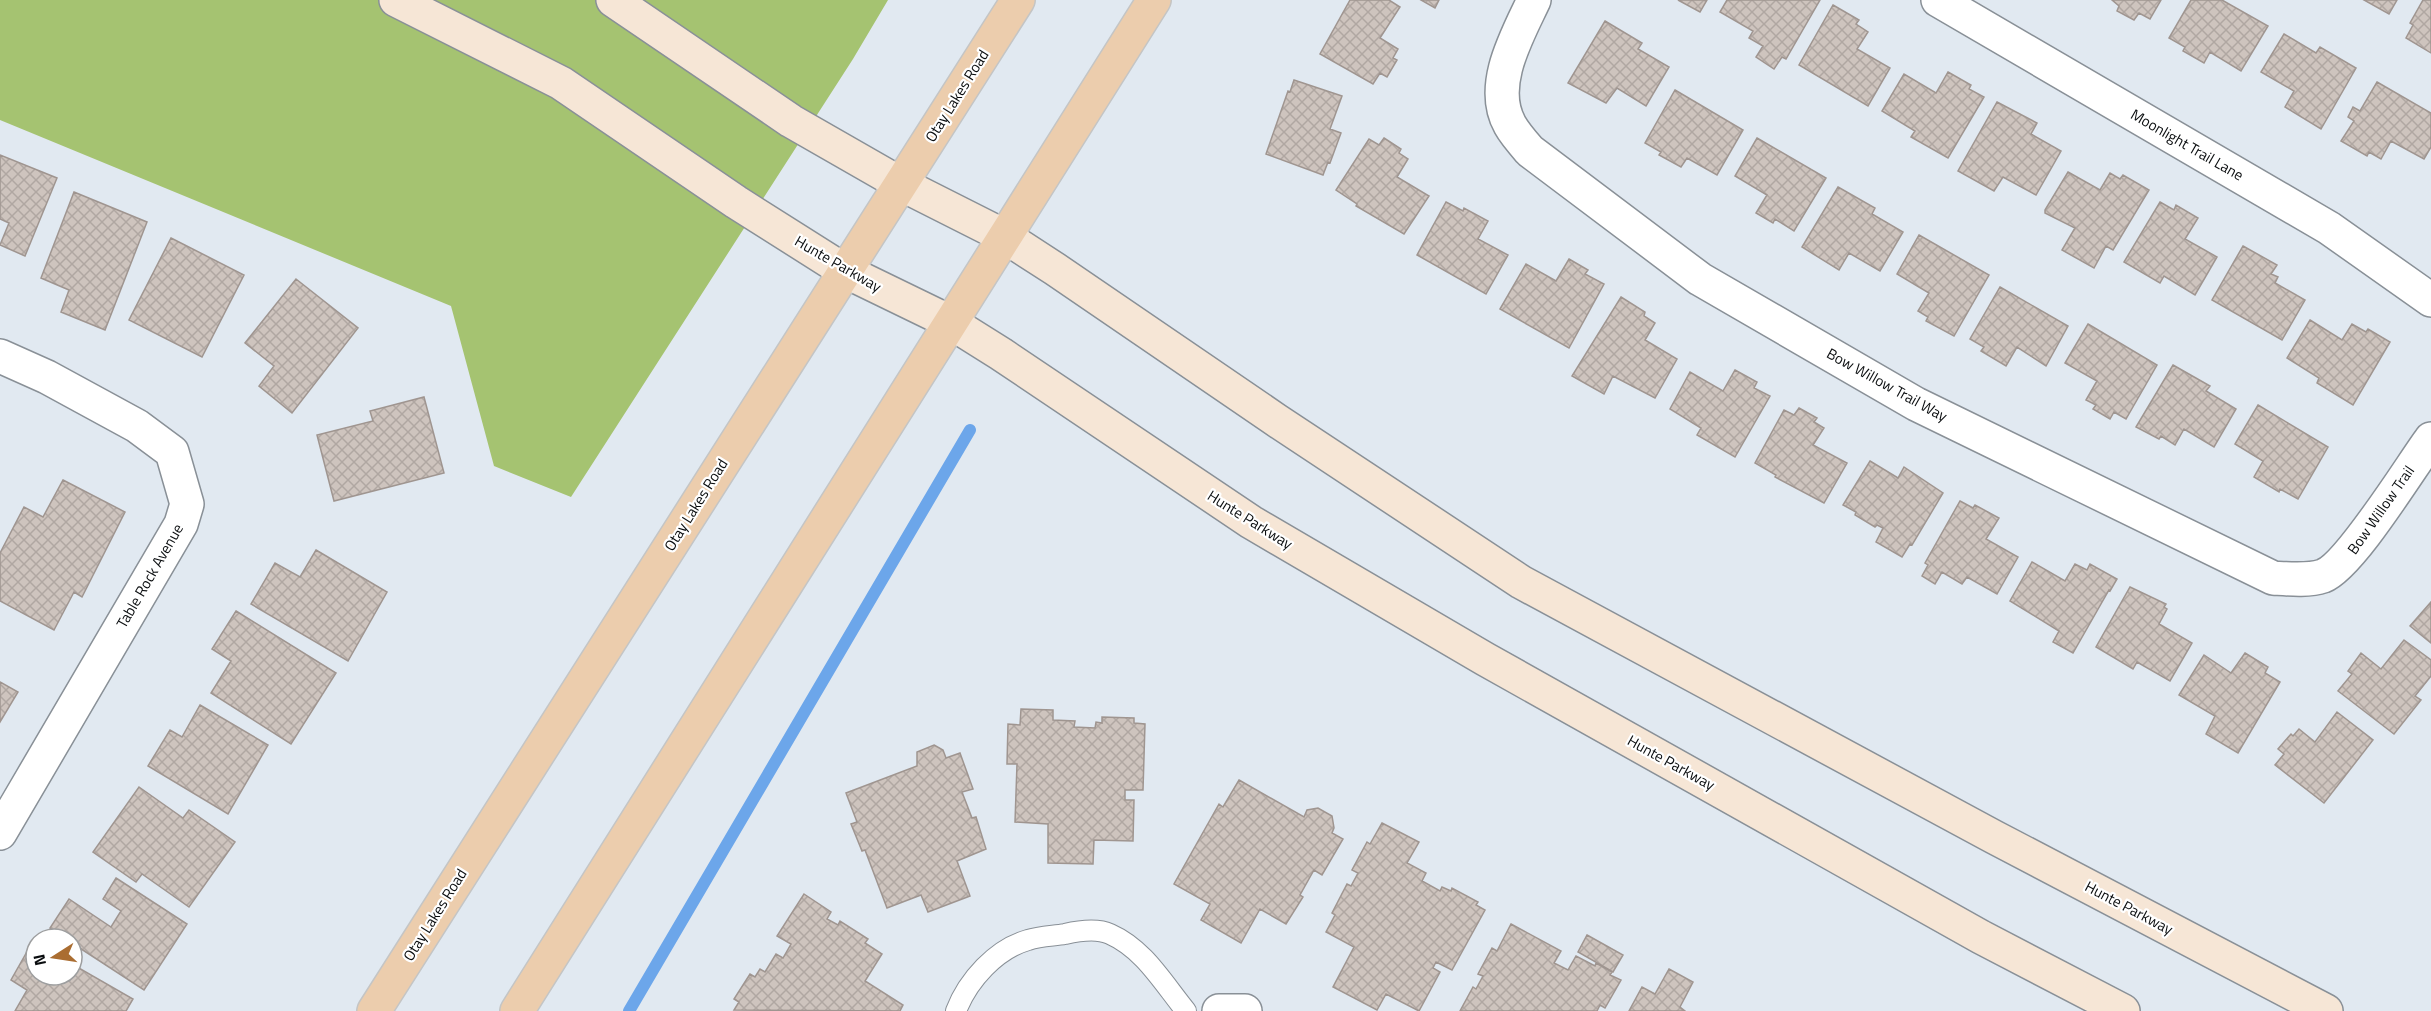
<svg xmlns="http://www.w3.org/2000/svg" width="2431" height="1011" font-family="'Titillium Web',sans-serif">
<defs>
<pattern id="building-cross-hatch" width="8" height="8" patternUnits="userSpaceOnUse" patternTransform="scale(1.5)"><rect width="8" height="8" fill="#cec4be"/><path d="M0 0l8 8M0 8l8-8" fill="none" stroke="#b0a7a2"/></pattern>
</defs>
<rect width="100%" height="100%" fill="#e1e9f1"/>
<!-- green -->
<path fill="#a5c371" d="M 0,0 L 888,0 L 853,59 L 571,497 L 494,466 L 451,306 L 0,120 Z"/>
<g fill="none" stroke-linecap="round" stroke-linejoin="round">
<!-- stream -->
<path stroke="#6ca6ea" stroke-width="12" d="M 629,1011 L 970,430"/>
</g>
<!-- building -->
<path fill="url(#building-cross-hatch)" stroke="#9f9590" stroke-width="1.5" d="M 1350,0 L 1389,0 L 1400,7 L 1380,38 L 1398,49 L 1393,58 L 1397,60 L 1387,77 L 1380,73 L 1373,84 L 1320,54 Z
M 1421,0 L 1439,0 L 1435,8 Z
M 1678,0 L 1707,0 L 1700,12 Z
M 1727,0 L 1820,0 L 1786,59 L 1782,57 L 1774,69 L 1756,57 L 1763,46 L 1749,38 L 1753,31 L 1720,12 Z
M 2112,0 L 2161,0 L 2150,19 L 2139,13 L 2134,20 L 2117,11 L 2119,6 Z
M 2191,0 L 2222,0 L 2268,26 L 2241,71 L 2210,52 L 2204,63 L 2183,51 L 2185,47 L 2169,38 Z
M 2364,0 L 2397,0 L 2389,14 Z
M 2423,0 L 2431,0 L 2431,53 L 2406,38 L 2413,25 L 2410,23 Z
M 1833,5 L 1859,20 L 1856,24 L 1868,32 L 1857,49 L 1890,68 L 1868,106 L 1799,65 Z
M 1605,21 L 1642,43 L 1638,49 L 1669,67 L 1646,106 L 1617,88 L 1606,103 L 1568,83 Z
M 2284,34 L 2316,53 L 2320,47 L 2356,68 L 2321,129 L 2285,107 L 2294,91 L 2261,72 Z
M 1948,72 L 1971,85 L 1969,89 L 1984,97 L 1948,158 L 1911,137 L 1915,131 L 1882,111 L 1904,74 L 1936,93 Z
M 1294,80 L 1342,96 L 1330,129 L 1341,133 L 1330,163 L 1328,162 L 1323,175 L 1266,154 L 1288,91 L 1290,92 Z
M 2377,82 L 2431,113 L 2431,147 L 2424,159 L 2391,141 L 2381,159 L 2369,152 L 2367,156 L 2341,141 L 2354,121 L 2348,117 L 2353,107 L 2360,111 Z
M 1675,90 L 1743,130 L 1717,175 L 1687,158 L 1681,167 L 1659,155 L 1661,152 L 1645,143 Z
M 1997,102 L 2037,123 L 2031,134 L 2061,151 L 2036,195 L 2003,177 L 1994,191 L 1958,171 Z
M 1384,138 L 1401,149 L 1399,153 L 1408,159 L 1397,177 L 1429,196 L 1404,234 L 1356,206 L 1357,204 L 1336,190 L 1369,139 L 1379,145 Z
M 1757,138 L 1826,178 L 1794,231 L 1775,219 L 1773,223 L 1756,213 L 1767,195 L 1735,176 Z
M 0,155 L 57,178 L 25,256 L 0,245 L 9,223 L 0,219 Z
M 2068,172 L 2100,190 L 2110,173 L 2120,179 L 2123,175 L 2149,190 L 2113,250 L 2106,246 L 2094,268 L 2062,250 L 2075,228 L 2045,213 L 2045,210 Z
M 1838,187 L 1875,208 L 1872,214 L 1903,232 L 1880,271 L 1849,253 L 1839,270 L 1802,247 Z
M 74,192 L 147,222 L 105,330 L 61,312 L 69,290 L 41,278 Z
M 1446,202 L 1463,211 L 1464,208 L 1488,221 L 1478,239 L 1508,255 L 1486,294 L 1417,255 Z
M 2160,202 L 2174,210 L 2176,205 L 2198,218 L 2185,239 L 2217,257 L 2195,295 L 2164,276 L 2160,283 L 2124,262 Z
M 1919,235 L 1989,275 L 1954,336 L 1926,321 L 1928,317 L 1918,311 L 1929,293 L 1897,274 Z
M 171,238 L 244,275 L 202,357 L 129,320 Z
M 2243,246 L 2277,265 L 2271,274 L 2278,277 L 2275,283 L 2305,300 L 2282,340 L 2212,300 Z
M 1569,259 L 1588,270 L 1585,274 L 1604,284 L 1569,348 L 1500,309 L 1526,264 L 1556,281 Z
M 296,279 L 358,328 L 292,413 L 259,386 L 274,366 L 245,343 Z
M 2000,287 L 2068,326 L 2046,366 L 2017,347 L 2006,366 L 1981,351 L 1984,347 L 1970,339 Z
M 1621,297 L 1645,312 L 1644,316 L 1655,323 L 1645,340 L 1677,359 L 1655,398 L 1613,376 L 1604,394 L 1572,376 Z
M 2310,320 L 2342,340 L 2352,324 L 2366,332 L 2368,329 L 2390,342 L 2353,405 L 2317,383 L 2319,378 L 2287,358 Z
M 2088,324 L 2157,365 L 2126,419 L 2114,412 L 2110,419 L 2093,409 L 2096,405 L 2086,400 L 2097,381 L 2065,363 Z
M 2173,365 L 2210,386 L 2206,391 L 2236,409 L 2214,447 L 2184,429 L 2175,445 L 2161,436 L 2159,439 L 2136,427 Z
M 1735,370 L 1757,382 L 1754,388 L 1770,396 L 1735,457 L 1697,435 L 1701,428 L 1670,409 L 1690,372 L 1723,391 Z
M 424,397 L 444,473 L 334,501 L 317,435 L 373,421 L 370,411 Z
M 2258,405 L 2328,447 L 2298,499 L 2280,489 L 2279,492 L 2254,477 L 2263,461 L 2235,444 Z
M 1799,408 L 1817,418 L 1814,422 L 1824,428 L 1813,445 L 1847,463 L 1824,503 L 1775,477 L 1776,475 L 1755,463 L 1784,410 L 1794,415 Z
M 1870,461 L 1898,478 L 1904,467 L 1943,493 L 1912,545 L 1910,544 L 1902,557 L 1876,542 L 1883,528 L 1877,525 L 1875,527 L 1855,515 L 1856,512 L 1843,505 Z
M 63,480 L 125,512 L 82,597 L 74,592 L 54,630 L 0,601 L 0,553 L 24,507 L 43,517 Z
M 1960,501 L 1973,508 L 1975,505 L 1999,518 L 1986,539 L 2018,557 L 1997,594 L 1967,577 L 1962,584 L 1942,572 L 1935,584 L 1922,576 L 1928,565 L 1925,563 Z
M 316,550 L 387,592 L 348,661 L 251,604 L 275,563 L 300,577 Z
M 2032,562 L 2065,581 L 2075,564 L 2087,570 L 2090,564 L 2117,579 L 2110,591 L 2109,590 L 2073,653 L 2053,642 L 2059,631 L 2010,601 Z
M 2130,587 L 2166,604 L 2164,607 L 2167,609 L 2159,624 L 2192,643 L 2170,681 L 2137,662 L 2133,669 L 2096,647 Z
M 2431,602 L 2431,643 L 2410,626 Z
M 236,611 L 336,673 L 291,744 L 211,693 L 231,661 L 212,649 Z
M 2404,640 L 2431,660 L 2431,676 L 2415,696 L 2421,700 L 2394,734 L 2338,691 L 2352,674 L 2348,671 L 2361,653 L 2381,669 Z
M 2245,653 L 2268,667 L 2265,673 L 2280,682 L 2238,753 L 2206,734 L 2215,716 L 2179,695 L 2204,655 L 2231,673 Z
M 0,682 L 18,692 L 0,722 Z
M 200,705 L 268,745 L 228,814 L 148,766 L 170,730 L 182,737 Z
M 1021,709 L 1053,710 L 1053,720 L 1075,721 L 1074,727 L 1095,728 L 1096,722 L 1102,723 L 1102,717 L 1134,718 L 1134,723 L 1145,724 L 1143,790 L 1125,790 L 1125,800 L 1134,800 L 1133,841 L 1094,840 L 1093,864 L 1048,863 L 1048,824 L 1015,822 L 1017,764 L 1007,764 L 1008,724 L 1020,725 Z
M 2337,712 L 2373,740 L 2324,803 L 2275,765 L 2284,754 L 2278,749 L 2291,734 L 2293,736 L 2299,729 L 2315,742 Z
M 934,745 L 943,750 L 946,758 L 960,753 L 973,789 L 962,792 L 972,818 L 976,817 L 986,849 L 957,861 L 970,896 L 928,912 L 921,895 L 887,908 L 865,850 L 862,851 L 851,824 L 857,822 L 846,793 L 917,766 L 917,752 Z
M 1239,780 L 1304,817 L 1307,810 L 1318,808 L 1332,816 L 1334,828 L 1332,833 L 1343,839 L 1322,875 L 1314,870 L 1300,895 L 1303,897 L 1286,924 L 1260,909 L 1241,943 L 1201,920 L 1210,904 L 1174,884 L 1219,804 L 1223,807 Z
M 139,787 L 183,818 L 189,810 L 235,842 L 189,907 L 142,874 L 136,882 L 93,852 Z
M 1382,823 L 1419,842 L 1407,863 L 1426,873 L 1422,881 L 1440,891 L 1442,887 L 1451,891 L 1452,888 L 1478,902 L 1476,905 L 1485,910 L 1452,970 L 1436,962 L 1433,968 L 1440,972 L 1419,1011 L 1386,994 L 1377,1010 L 1333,987 L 1354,947 L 1326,932 L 1335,915 L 1332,913 L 1347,884 L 1351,886 L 1358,873 L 1352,870 L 1367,842 L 1370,844 Z
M 116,878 L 187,924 L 144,990 L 72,943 L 72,939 L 66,939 L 50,928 L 69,899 L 111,927 L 121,911 L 103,899 Z
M 804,894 L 831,912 L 827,919 L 838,925 L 840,921 L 868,939 L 865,943 L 882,954 L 865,981 L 903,1005 L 900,1011 L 734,1010 L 739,1002 L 734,999 L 750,974 L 755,977 L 760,969 L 765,972 L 776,954 L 783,958 L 791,944 L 777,936 Z
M 1511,924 L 1561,951 L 1554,963 L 1568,970 L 1576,956 L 1595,966 L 1596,963 L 1612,972 L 1610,975 L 1621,980 L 1605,1008 L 1600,1005 L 1597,1011 L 1460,1011 L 1473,987 L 1476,989 L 1483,976 L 1478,974 L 1492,948 L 1497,951 Z
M 1587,935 L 1623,955 L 1613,972 L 1578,952 Z
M 33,941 L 36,943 L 36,975 L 72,975 L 72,964 L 133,999 L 126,1011 L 15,1011 L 27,990 L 11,980 Z
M 1669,969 L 1693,982 L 1680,1007 L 1685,1011 L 1629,1011 L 1642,987 L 1655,994 Z"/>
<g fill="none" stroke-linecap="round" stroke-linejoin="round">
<defs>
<path id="lane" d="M 956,1011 C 968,980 996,949 1028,940 C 1040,936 1053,936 1065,934 C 1078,931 1097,928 1110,934 C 1144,949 1163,983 1186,1011"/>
<path id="street" d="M 1534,0 C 1517,36 1488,86 1510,125 C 1515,134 1523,143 1530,151 L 1700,279 L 1916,404 L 2273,578 C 2289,579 2308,581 2323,576 C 2350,566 2411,466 2431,439
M 1938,0 L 2329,228 L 2431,300
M 0,356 L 47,377 L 137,426 L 172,452 L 187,504 L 181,524 L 0,833
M 1219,1011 L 1245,1011"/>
<path id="secondary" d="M 396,0 L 561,83 L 736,202 L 845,271 L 950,322 L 1001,354 L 1251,522 L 1485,659 L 1981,937 L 2123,1011
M 613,0 L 791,121 L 901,184 L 1004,236 L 1055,269 L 1276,420 L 1521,582 L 1994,837 L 2326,1011"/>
<path id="primary" d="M 374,1011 L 1018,0
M 517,1011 L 1154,0"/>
</defs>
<!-- lane casing -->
<use href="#lane" stroke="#899097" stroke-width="22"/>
<!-- street casing -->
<use href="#street" stroke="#899097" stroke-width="36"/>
<!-- secondary casing -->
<use href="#secondary" stroke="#899097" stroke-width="36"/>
<!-- primary casing -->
<use href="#primary" stroke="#c4c5c5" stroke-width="36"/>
<!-- lane -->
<use href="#lane" stroke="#fff" stroke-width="20"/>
<!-- street -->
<use href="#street" stroke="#fff" stroke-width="33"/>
<!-- secondary -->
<use href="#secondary" stroke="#f6e6d6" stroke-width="33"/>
<!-- primary -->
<use href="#primary" stroke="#eccdad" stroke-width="33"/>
</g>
<g text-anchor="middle" stroke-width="4.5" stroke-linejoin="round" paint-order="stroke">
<!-- street labels -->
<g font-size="15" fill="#090c0e" stroke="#fff">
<text transform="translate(957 96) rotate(-58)" y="5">Otay Lakes Road</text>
<text transform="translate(2187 145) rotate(30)" y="5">Moonlight Trail Lane</text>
<text transform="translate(838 264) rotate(30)" y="5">Hunte Parkway</text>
<text transform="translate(1887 385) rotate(29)" y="5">Bow Willow Trail Way</text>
<text transform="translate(696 505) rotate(-58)" y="5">Otay Lakes Road</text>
<text transform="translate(2381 510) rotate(-55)" y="5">Bow Willow Trail</text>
<text transform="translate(1250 520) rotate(32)" y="5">Hunte Parkway</text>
<text transform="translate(150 576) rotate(-60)" y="5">Table Rock Avenue</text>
<text transform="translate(1671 763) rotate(29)" y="5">Hunte Parkway</text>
<text transform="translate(2129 908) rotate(28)" y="5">Hunte Parkway</text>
<text transform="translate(435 915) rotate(-58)" y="5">Otay Lakes Road</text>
</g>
</g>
<!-- north arrow -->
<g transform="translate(54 957) rotate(258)"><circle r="28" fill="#ffffff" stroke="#9d9e9f" stroke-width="1.5"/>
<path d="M0-4.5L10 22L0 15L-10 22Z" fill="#aa6d31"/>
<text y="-9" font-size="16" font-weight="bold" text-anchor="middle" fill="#090c0e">N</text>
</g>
</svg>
